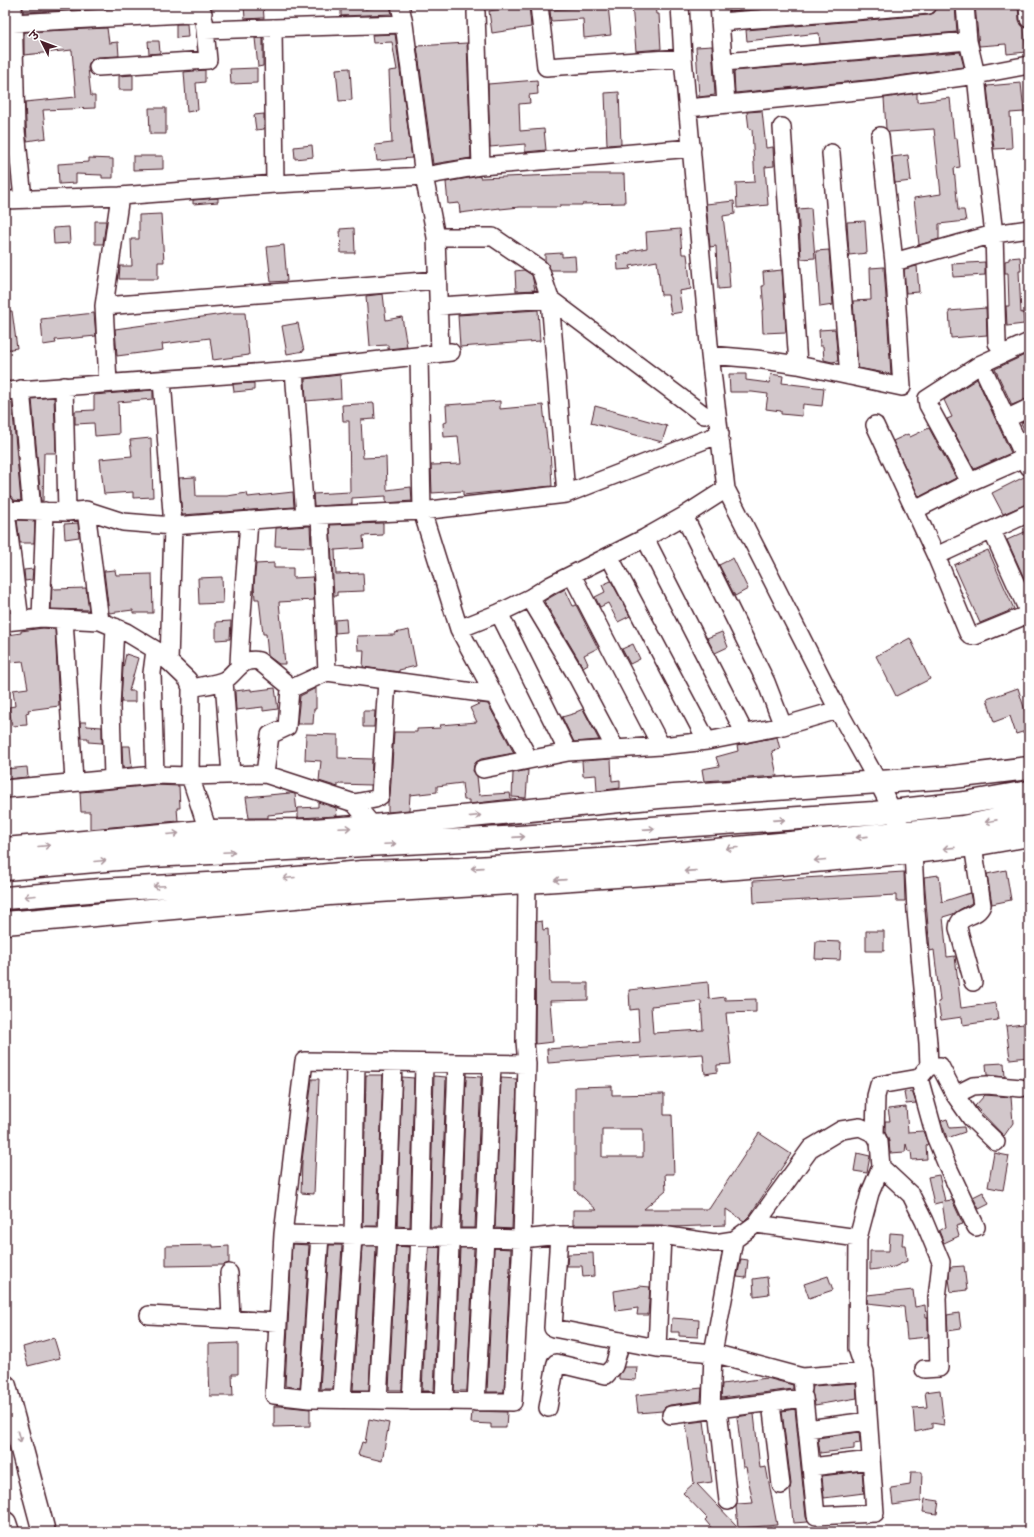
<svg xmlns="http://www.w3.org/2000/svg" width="1034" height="1537" font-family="Pangolin,'Playpen Sans Deva',sans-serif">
<rect width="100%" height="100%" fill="#fff"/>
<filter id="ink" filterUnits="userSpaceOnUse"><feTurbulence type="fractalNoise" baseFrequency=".025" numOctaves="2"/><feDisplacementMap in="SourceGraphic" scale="8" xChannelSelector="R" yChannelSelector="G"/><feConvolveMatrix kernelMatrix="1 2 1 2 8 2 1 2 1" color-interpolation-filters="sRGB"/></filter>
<g filter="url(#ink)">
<!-- building -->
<path fill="#d2c7cb" stroke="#4a1f2b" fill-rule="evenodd" d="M 23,5 L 72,5 L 72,10 L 23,12 Z
M 244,5 L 263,5 L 264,18 L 245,19 Z
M 365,5 L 365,9 L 390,5 L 392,14 L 341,16 L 341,9 Z
M 528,5 L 529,5 L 531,27 L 492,33 L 489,11 Z
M 578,5 L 608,5 L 611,35 L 584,38 L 583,19 L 551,21 L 550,10 L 578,8 Z
M 632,5 L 655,5 L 656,14 L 659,14 L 661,49 L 636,51 Z
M 729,5 L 762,5 L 762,9 L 729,11 Z
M 975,5 L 1018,5 L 1019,20 L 1021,24 L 1024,28 L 1026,52 L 1007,54 L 1006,44 L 979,46 Z
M 955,7 L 957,32 L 820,44 L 819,33 L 747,41 L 746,30 L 929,15 L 934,13 L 937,8 Z
M 176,24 L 187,24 L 188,37 L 176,38 Z
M 107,28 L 109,43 L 118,42 L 119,56 L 97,57 L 92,59 L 89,63 L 88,68 L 91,96 L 95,96 L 95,108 L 43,110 L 46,138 L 27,141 L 25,102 L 76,97 L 72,50 L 24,55 L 24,32 Z
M 395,34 L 412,158 L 377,161 L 375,145 L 392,143 L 389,71 L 397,70 L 392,42 L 373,43 L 372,35 Z
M 255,38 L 263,38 L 263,66 L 258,67 Z
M 148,41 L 159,41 L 160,53 L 149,54 Z
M 467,43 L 471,158 L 433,164 L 417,46 Z
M 712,46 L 715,95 L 699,97 L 696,47 Z
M 960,52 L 964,67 L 876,79 L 735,93 L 734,71 Z
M 257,68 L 257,83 L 231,84 L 230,69 Z
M 350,68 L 352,100 L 339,101 L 336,69 Z
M 205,70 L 205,82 L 196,83 L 198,110 L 187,112 L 184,72 Z
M 133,75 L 133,90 L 119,90 L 119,76 Z
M 537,80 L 538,94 L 529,95 L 530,103 L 519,104 L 520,131 L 544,129 L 546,150 L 525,152 L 525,144 L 490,147 L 488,84 Z
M 1021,83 L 1024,112 L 1010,113 L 1012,148 L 994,149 L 987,86 Z
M 619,92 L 621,144 L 607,145 L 605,93 Z
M 917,93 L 917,102 L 950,98 L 954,138 L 957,138 L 960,167 L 954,168 L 958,210 L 964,210 L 966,221 L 939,224 L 939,239 L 919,245 L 914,198 L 941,194 L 934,129 L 889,132 L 886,129 L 884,98 Z
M 149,108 L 166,108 L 166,134 L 150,134 Z
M 762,111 L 766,148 L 773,147 L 774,166 L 765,167 L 768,205 L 737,208 L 736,183 L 755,182 L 752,129 L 749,129 L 747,112 Z
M 264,114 L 264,129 L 256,130 L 254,115 Z
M 312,145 L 313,157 L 295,159 L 294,147 Z
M 908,155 L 911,181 L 895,183 L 892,157 Z
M 133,156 L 163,156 L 163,169 L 133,170 Z
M 89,158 L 113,159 L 113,178 L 102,178 L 102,175 L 76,174 L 76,183 L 59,184 L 58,164 L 89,162 Z
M 582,174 L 624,174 L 625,203 L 582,204 L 582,205 L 560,205 L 560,207 L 520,207 L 500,209 L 500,208 L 460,213 L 459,203 L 448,204 L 446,182 L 480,176 L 480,178 Z
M 218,198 L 218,202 L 193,204 L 193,200 Z
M 734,201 L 735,214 L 723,216 L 728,258 L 730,288 L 718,289 L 716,246 L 710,247 L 706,204 Z
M 811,208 L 815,258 L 801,259 L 798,209 Z
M 161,214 L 164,262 L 158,262 L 158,279 L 119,279 L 120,266 L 132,266 L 131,239 L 139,239 L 139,215 Z
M 95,221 L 106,221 L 103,244 L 95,244 Z
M 865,221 L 867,253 L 849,255 L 847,222 Z
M 69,227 L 70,243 L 54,244 L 53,228 Z
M 354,228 L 355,253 L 341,253 L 340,229 Z
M 680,229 L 682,254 L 687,254 L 691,289 L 679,291 L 682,312 L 671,314 L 668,295 L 661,295 L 657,261 L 630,266 L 631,269 L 618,270 L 617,255 L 630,253 L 630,251 L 647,248 L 646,232 Z
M 284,245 L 287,281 L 271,282 L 267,247 Z
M 829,250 L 833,305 L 820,307 L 816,251 Z
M 562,253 L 562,257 L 575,256 L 576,270 L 551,270 L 545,261 L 545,254 Z
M 1020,257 L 1021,271 L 1019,271 L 1021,313 L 1023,312 L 1024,324 L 1007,326 L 1006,306 L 1009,306 L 1008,273 L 1005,273 L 1005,261 L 1009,260 L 1009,258 Z
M 985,262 L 985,275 L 953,277 L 952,264 Z
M 917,266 L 919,292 L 906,293 L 904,269 Z
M 884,267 L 891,374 L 858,368 L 853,301 L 871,300 L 870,268 Z
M 524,270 L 532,275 L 535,290 L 516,291 L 515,271 Z
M 782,270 L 786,332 L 763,333 L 762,310 L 764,310 L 762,286 L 764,286 L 763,272 Z
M 383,294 L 386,320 L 402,317 L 407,347 L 388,349 L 388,345 L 370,346 L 366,296 Z
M 986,308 L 987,335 L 951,338 L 949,311 Z
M 538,310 L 540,341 L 460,347 L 458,315 Z
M 5,311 L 12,311 L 17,348 L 5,350 Z
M 94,313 L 96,336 L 55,340 L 56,343 L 43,345 L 41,319 Z
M 231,313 L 245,313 L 249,355 L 213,360 L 210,338 L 162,344 L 163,350 L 117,356 L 115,329 Z
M 298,323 L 304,351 L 287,354 L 282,326 Z
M 835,329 L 838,361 L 832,362 L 824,360 L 823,346 L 820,346 L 819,330 Z
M 1029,353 L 1029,398 L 1012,405 L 995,369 Z
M 729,374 L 746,374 L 746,380 L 769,383 L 771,374 L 783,376 L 782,383 L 824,388 L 822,406 L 803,404 L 802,416 L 781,414 L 781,411 L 766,409 L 768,394 L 752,392 L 730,392 Z
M 340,375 L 341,398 L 306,401 L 305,379 Z
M 977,379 L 1011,453 L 974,469 L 947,419 L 952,417 L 944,400 Z
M 254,383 L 254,390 L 234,392 L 233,384 Z
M 153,390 L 153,399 L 118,402 L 119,434 L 95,436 L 94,423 L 75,424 L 75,411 L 94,410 L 94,395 Z
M 54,397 L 56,453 L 44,453 L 43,501 L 41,501 L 32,399 Z
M 500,401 L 500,409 L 543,405 L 548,449 L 550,449 L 552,486 L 463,495 L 463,491 L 432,493 L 431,465 L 461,464 L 458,436 L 444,437 L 443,423 L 447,422 L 446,405 Z
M 12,403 L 21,501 L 14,500 L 6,493 L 5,404 Z
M 374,403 L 375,419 L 361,420 L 363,458 L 386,457 L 387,490 L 411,487 L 412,501 L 386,503 L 386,496 L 352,498 L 352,504 L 314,506 L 313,494 L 350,492 L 349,421 L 343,421 L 342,405 Z
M 595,406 L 667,426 L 662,442 L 591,423 Z
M 1029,419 L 1029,439 L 1021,423 Z
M 929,428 L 956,478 L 919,497 L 893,441 L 908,434 L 910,437 Z
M 151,438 L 153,497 L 133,498 L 133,492 L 104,494 L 100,459 L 132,456 L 130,440 Z
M 1026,476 L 1029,477 L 1029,503 L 1003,514 L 992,493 Z
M 195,477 L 196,496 L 227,496 L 247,493 L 248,497 L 293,492 L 294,507 L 182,515 L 179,478 Z
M 17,520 L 35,521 L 34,543 L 20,543 Z
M 78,523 L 79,537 L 65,539 L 64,524 Z
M 383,523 L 383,535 L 363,536 L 364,548 L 335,550 L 336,574 L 363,573 L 364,591 L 337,592 L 337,596 L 334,596 L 330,525 Z
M 310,526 L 311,547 L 275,546 L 276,528 Z
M 1029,530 L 1029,589 L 1007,540 Z
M 988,550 L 1014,609 L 980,623 L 954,565 Z
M 733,558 L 748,589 L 735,596 L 719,565 Z
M 274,563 L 274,568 L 293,568 L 293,578 L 313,577 L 314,600 L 279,602 L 285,664 L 279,664 L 268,656 L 266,634 L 263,634 L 259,599 L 255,599 L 254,585 L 256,564 Z
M 33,569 L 32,580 L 25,581 L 24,570 Z
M 115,570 L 116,575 L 152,574 L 153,613 L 133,613 L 133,610 L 109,613 L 104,571 Z
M 222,577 L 223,603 L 199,604 L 198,578 Z
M 611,581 L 630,616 L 618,622 L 608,603 L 600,607 L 595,597 L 605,592 L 602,585 Z
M 52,583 L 54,589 L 86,588 L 89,610 L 51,609 Z
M 565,589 L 573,606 L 576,605 L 598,648 L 584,655 L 588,664 L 583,667 L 544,601 Z
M 346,619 L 347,632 L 335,633 L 335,620 Z
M 231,621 L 230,639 L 216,640 L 216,622 Z
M 43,628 L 55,629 L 59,706 L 28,710 L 29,712 L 26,713 L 27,725 L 12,726 L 9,707 L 15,706 L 13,690 L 28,688 L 23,661 L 10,662 L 7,635 L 21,633 L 21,631 Z
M 409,630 L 416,666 L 399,670 L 399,672 L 363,667 L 364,650 L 358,650 L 357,636 L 395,635 L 395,633 Z
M 722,632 L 728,647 L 715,653 L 707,638 Z
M 910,638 L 930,679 L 896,696 L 876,656 Z
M 633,644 L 640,659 L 630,664 L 622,649 Z
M 126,654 L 138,658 L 129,691 L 135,691 L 135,702 L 121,702 L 123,668 Z
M 275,688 L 278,709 L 263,711 L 263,707 L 236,710 L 235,691 L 251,689 L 251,691 Z
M 316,688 L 316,709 L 314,709 L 313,724 L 297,724 L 300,696 Z
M 1018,688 L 1029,724 L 1029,730 L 1016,734 L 1010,716 L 994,722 L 987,699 Z
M 481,703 L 488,704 L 514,753 L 481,759 L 476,762 L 474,765 L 473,771 L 477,776 L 479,795 L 510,793 L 511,799 L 469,804 L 469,800 L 464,800 L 462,783 L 437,786 L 437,792 L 410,795 L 409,810 L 388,812 L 388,802 L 390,797 L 394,732 L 417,732 L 417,729 L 441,728 L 440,725 L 477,722 L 470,708 Z
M 583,709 L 599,740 L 574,742 L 562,717 L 576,713 L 576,712 Z
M 363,711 L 375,711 L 374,727 L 363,727 Z
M 80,722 L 86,722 L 87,726 L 102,727 L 102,743 L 88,742 L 88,738 L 81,738 Z
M 306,734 L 338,735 L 338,758 L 372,759 L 371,785 L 338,784 L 338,787 L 319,781 L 321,761 L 305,760 Z
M 777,737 L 780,749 L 772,751 L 777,776 L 704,781 L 702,769 L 719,766 L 716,757 L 738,751 L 737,745 Z
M 122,746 L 130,746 L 132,767 L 123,768 Z
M 611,759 L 612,781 L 620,780 L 620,788 L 597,791 L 596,775 L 583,776 L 582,761 Z
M 27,767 L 28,777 L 6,779 L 5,769 Z
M 528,770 L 526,798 L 512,797 L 513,773 Z
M 155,785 L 179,786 L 180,808 L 177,808 L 178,821 L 90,829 L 90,812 L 81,812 L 80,792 Z
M 290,793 L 295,794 L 297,812 L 268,815 L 268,818 L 249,818 L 246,797 Z
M 318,802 L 336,808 L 337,816 L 298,818 L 298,808 L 318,807 Z
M 1006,870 L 1011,900 L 992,904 L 987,874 Z
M 904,872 L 905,901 L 896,901 L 896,895 L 754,903 L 753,881 Z
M 939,875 L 942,902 L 970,893 L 972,903 L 970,904 L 959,910 L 953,914 L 943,917 L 947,957 L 955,956 L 961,1008 L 996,1003 L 998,1020 L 963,1025 L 962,1017 L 941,1020 L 938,1002 L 940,1001 L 934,950 L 930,951 L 924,877 Z
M 542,921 L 543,930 L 548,929 L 550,983 L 588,983 L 588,1000 L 550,1001 L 553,1042 L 535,1044 L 536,922 Z
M 866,931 L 884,931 L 884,951 L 866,951 Z
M 816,941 L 841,942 L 840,960 L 815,959 Z
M 708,982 L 709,999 L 725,997 L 725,1000 L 756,999 L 756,1012 L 726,1013 L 731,1064 L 717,1065 L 717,1072 L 705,1074 L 703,1054 L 641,1058 L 640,1056 L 548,1063 L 547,1049 L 640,1042 L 638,1009 L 630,1010 L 629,990 ZM 701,1001 L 703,1030 L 653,1033 L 651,1006 Z
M 1024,1024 L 1028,1057 L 1010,1059 L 1006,1026 Z
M 1004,1063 L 1005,1077 L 987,1075 L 986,1064 Z
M 366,1075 L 383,1075 L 377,1226 L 363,1226 Z
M 434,1076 L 446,1077 L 441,1227 L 430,1227 Z
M 466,1076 L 481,1077 L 475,1228 L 461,1228 Z
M 402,1077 L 414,1078 L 410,1227 L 397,1226 Z
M 501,1078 L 517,1079 L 512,1229 L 495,1228 Z
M 312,1079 L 319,1079 L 314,1194 L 301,1193 L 302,1161 Z
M 612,1086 L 612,1095 L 664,1094 L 664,1115 L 672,1115 L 674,1174 L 665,1174 L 666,1190 L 644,1209 L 709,1209 L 759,1133 L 791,1154 L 750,1215 L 744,1221 L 726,1209 L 726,1225 L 673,1227 L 662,1225 L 573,1225 L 573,1210 L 597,1210 L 575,1190 L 575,1087 ZM 602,1129 L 643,1129 L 643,1157 L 602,1157 Z
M 912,1091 L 916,1103 L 906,1104 L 904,1092 Z
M 985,1095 L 1011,1097 L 1013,1123 L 1004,1136 L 975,1106 Z
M 906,1107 L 908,1132 L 923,1131 L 928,1144 L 926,1145 L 927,1159 L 912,1160 L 911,1151 L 908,1151 L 906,1144 L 905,1152 L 890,1153 L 889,1141 L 885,1132 L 885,1121 L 890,1121 L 888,1109 Z
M 947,1119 L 950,1128 L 964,1127 L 965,1132 L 947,1138 L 941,1121 Z
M 857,1153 L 870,1156 L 867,1173 L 854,1171 Z
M 994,1153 L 1009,1156 L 1003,1190 L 988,1187 Z
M 939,1175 L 945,1201 L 952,1200 L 963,1224 L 956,1226 L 959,1236 L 944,1243 L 939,1231 L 946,1227 L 942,1202 L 934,1204 L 928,1177 Z
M 983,1192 L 989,1204 L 979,1209 L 973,1197 Z
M 890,1233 L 903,1234 L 902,1245 L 905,1245 L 907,1261 L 894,1267 L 870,1270 L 870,1251 L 889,1251 Z
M 292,1244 L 309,1245 L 300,1388 L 285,1386 Z
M 213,1245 L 213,1247 L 229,1246 L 229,1263 L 223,1265 L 166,1266 L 166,1246 Z
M 329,1245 L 342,1245 L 333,1389 L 320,1389 Z
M 362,1246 L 376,1246 L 369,1390 L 353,1390 Z
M 396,1246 L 409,1247 L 402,1390 L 389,1390 Z
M 429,1247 L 440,1247 L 434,1391 L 422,1391 Z
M 460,1248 L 474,1248 L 467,1391 L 454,1391 Z
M 494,1248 L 511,1249 L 504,1392 L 487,1392 Z
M 593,1253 L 594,1276 L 583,1277 L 582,1266 L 567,1266 L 568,1254 Z
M 741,1259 L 748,1260 L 746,1278 L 737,1277 Z
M 964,1266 L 967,1290 L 951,1292 L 949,1279 L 950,1267 Z
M 828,1276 L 833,1290 L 809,1298 L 804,1284 Z
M 767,1277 L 769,1294 L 754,1296 L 753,1279 Z
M 639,1286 L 650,1287 L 648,1315 L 637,1315 L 638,1308 L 616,1311 L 614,1291 L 639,1287 Z
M 913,1290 L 915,1307 L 925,1305 L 926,1317 L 928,1317 L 928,1337 L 907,1339 L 904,1307 L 867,1303 L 867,1295 Z
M 959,1313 L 961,1329 L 948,1331 L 947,1315 Z
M 672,1318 L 699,1320 L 698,1337 L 679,1336 L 679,1332 L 671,1332 Z
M 54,1338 L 60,1358 L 28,1366 L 23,1347 Z
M 238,1343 L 238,1374 L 232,1374 L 233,1396 L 210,1396 L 209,1373 L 209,1344 Z
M 624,1367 L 637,1367 L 636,1380 L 619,1379 L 619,1375 Z
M 767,1378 L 793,1385 L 793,1389 L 721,1398 L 722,1384 Z
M 856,1383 L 857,1398 L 815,1405 L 812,1392 L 813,1386 Z
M 702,1388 L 701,1401 L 670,1405 L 665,1407 L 662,1411 L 638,1413 L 636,1395 Z
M 940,1390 L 944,1425 L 932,1423 L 932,1428 L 915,1432 L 913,1408 L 927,1407 L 925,1392 Z
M 274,1406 L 280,1406 L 310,1409 L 310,1426 L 274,1427 Z
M 795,1409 L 806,1517 L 808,1522 L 793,1523 L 790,1489 L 791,1484 L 782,1411 Z
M 472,1411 L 507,1412 L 506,1428 L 491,1428 L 491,1424 L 471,1423 Z
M 754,1414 L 760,1468 L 766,1467 L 777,1525 L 739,1528 L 743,1532 L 715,1532 L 705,1520 L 707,1518 L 683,1493 L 694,1483 L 686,1423 L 704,1421 L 712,1482 L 697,1484 L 738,1527 L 736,1507 L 737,1504 L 753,1503 L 746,1467 L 743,1467 L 737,1417 Z
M 369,1419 L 389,1423 L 382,1461 L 358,1455 L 362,1442 L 365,1443 Z
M 859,1432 L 860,1443 L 854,1444 L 854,1449 L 820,1453 L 818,1438 Z
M 862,1471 L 864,1493 L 824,1498 L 822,1476 Z
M 911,1472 L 922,1472 L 921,1501 L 893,1505 L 891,1488 L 910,1485 Z
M 925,1499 L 939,1501 L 937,1514 L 923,1512 Z"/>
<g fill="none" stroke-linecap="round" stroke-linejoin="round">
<defs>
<path id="minor" d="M 13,5 L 16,130 L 23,199
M 400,5 L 404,24 L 424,176 L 436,237 L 440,353
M 539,5 L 546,67 L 683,58
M 680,5 L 683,58 L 710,355 L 726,489 L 838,710 L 878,782 L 913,852 L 916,911 L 928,1043 L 929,1066 L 919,1078 L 879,1085 L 876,1096 L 875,1134
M 719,5 L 726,104
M 965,5 L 968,41 L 976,75 L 982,134 L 994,234 L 997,343
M 1028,5 L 1029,19
M 476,12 L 481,166
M 720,22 L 928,5
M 13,23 L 203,13
M 273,28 L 275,184
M 205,30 L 404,24
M 724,62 L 968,41
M 98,67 L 208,60 L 204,20
M 688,108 L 877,89 L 976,75 L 1029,65
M 782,127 L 798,365
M 831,153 L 849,376
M 5,200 L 120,196 L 275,184 L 424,176 L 481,166 L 692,148
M 436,237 L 493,237 L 540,269 L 550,299 L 566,494
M 894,262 L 994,234 L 1029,229
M 104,306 L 437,280
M 439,306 L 550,299 L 704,415
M 710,355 L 756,359 L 798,365 L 902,387 L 894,262 L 880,136
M 419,356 L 422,511 L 459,629 L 529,759
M 981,364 L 1029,467
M 294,370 L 305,516
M 162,380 L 173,526 L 169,662
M 108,383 L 104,306 L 120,196
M 64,386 L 67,512
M 21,389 L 32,511
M 5,391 L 294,370 L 451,352
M 1006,419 L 1029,408
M 875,425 L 936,556 L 968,633 L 971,636 L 975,636 L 1029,614
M 970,482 L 928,405 L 927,399 L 981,364 L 1029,342
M 5,504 L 20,620
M 5,510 L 67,512 L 86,510 L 123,522 L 173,526 L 305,516 L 422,511 L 566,494 L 720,434
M 86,510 L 100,621
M 915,510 L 970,482 L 1029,456
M 320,515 L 327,672
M 684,516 L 766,682 L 783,726
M 992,531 L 1029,613
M 645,538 L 745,734
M 609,556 L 707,741
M 936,556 L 1029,513
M 572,575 L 661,746
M 530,598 L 575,673 L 615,748
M 499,613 L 568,752
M 41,618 L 45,511
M 64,619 L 74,781
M 5,622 L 41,618 L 100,621 L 126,632 L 159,652 L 188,680 L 191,688 C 199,686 218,684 225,680 C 236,673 241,657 259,661 L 292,688
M 459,629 L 499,613 L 530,598 L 551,585 L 645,538 L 684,516 L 726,489
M 155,650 L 152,673 L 155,775
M 239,665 C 241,617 246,568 249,520
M 224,681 L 231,775
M 191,688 L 190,776 L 208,831
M 483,769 L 568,752 L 661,746 L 707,741 L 783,726 L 838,710
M 265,774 L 354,803 L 373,826
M 113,778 L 111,707 L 115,627
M 5,789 L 155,775 L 190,776 L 265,774 L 270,735 L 287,727 L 290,689 L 327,672 L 495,695
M 354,803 L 375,799 L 380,796 L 387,680
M 973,982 L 958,928 C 959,913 977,919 982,905 L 973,845
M 527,1064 L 304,1061 L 283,1234 L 274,1395 L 309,1399 L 513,1402 L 522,1239 L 527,1064 L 525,1041 L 527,882
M 929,1066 L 940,1066 L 955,1095 L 971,1118 L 996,1142
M 919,1078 L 935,1136 L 947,1165 L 976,1227
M 955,1095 L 973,1086 L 987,1085 L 1021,1088
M 881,1167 L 911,1195 L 924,1221 L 941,1262 L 937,1298 L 939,1368 L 924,1369
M 756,1224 L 858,1238
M 283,1234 L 522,1239 L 559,1235 L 662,1235 L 715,1243 L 734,1240
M 559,1235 L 553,1328 L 657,1348 L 713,1353 L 802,1377
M 229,1273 L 231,1319
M 149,1315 L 278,1322
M 657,1348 L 662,1235
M 803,1389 L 802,1377 L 865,1372
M 309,1399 L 320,1235
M 342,1399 L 353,1236 L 356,1062
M 378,1400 L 387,1236 L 393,1062
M 411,1401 L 420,1237 L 424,1063
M 444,1401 L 457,1063
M 476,1402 L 485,1238 L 492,1064
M 771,1403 L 781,1485
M 548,1408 L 556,1363 L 606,1375 L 614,1366 L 621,1341
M 718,1409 L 728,1501
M 671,1415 L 804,1398 L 816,1516 L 875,1513 L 865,1372 L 857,1348 L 858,1238 L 870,1193 L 881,1167 L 879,1142 L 875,1134 L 860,1127 L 841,1130 L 811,1148 L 756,1224 L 734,1240 L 713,1353 L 711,1410
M 807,1429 L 868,1421
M 811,1467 L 871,1460"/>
<path id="tertiary" d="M 5,1386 L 44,1532
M 5,1523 L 8,1532"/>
<path id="primary" d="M 5,849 L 208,831 L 312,830 L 373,826 L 659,797 L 953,777 L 1029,768
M 5,869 L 151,856 L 503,838 L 874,813 L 965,803 L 1029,792
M 5,898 L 101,890 L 263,881 L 362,872 L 460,869 L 629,858 L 963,827 L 1029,813
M 5,923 L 329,894 L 527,882 L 737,868 L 913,852 L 973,845 L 1029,835"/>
</defs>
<!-- minor casing -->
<use href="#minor" stroke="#4a1f2b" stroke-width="20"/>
<!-- tertiary casing -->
<use href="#tertiary" stroke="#4a1f2b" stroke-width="25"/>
<!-- primary casing -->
<use href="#primary" stroke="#4a1f2b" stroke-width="25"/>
<!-- minor -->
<use href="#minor" stroke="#fff" stroke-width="17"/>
<!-- tertiary -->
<use href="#tertiary" stroke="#fff" stroke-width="22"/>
<!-- primary -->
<use href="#primary" stroke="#fff" stroke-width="22"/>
</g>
<!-- one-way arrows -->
<defs><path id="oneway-shaft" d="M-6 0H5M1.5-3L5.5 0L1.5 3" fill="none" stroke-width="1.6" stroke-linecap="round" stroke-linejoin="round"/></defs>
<g stroke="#ae9aa0">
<use href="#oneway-shaft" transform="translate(475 816) rotate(-6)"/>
<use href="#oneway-shaft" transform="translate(779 820) rotate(-4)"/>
<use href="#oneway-shaft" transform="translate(991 821) rotate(169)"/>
<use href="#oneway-shaft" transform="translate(345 828) rotate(-3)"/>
<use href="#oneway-shaft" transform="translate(649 829) rotate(-4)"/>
<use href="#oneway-shaft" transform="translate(173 834) rotate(-5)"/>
<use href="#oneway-shaft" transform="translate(519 837) rotate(-4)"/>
<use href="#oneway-shaft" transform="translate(862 837) rotate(174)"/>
<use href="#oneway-shaft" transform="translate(390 844) rotate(-3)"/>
<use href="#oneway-shaft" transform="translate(44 846) rotate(-5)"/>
<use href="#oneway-shaft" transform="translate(732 848) rotate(175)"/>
<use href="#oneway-shaft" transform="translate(949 848) rotate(174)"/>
<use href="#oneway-shaft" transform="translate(229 852) rotate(-3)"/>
<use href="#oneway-shaft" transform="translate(820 860) rotate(175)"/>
<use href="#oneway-shaft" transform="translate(100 861) rotate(-5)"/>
<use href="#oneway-shaft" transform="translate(477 868) rotate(176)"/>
<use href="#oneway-shaft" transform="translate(690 871) rotate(176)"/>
<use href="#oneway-shaft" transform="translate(289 878) rotate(175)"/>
<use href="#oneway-shaft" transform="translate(560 880) rotate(176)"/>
<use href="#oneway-shaft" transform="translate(159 886) rotate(177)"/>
<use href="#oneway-shaft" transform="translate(30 896) rotate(175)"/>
<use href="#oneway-shaft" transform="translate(19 1437) rotate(75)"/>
</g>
</g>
<!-- margin -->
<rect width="1034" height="1537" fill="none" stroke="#fff" stroke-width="20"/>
<rect x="10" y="10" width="1014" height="1517" fill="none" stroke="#4a1f2b" stroke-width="1.5" filter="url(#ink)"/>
<!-- north arrow -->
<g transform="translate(42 42) rotate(312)" stroke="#ffffff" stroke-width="3" paint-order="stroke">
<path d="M0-3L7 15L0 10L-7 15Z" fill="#4a1f2b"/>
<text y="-6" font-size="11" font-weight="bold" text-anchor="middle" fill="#4a1f2b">उ</text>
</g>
</svg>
